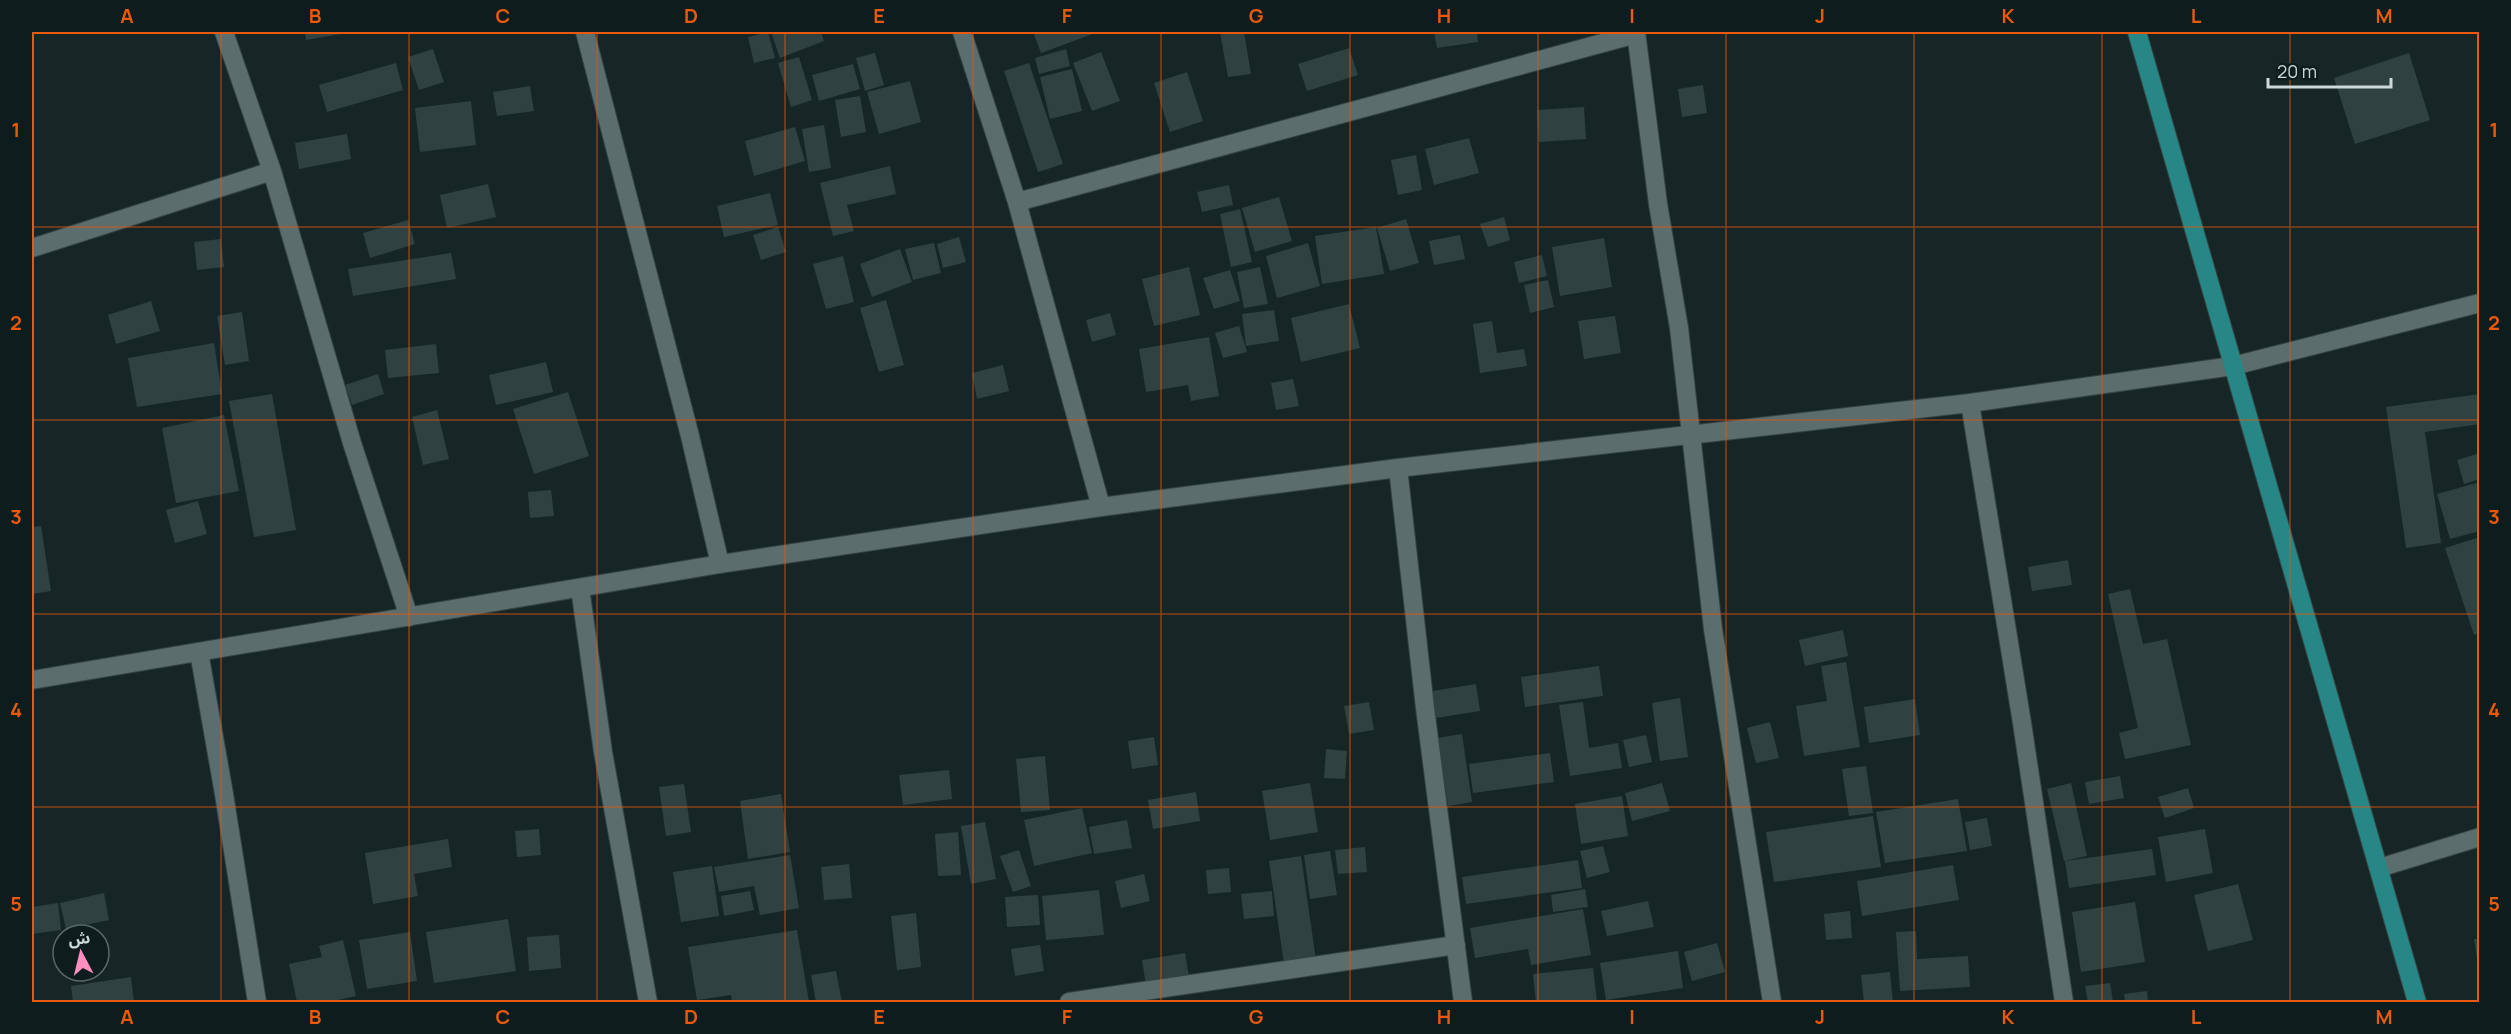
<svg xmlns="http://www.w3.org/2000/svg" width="2511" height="1034" font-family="Manrope,'Noto Sans Arabic',sans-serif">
<rect width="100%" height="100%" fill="#162626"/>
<!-- building -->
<path fill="#304141" d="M 305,32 L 346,32 L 346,33 L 306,40 Z
M 768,32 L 775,58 L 754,63 L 748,37 Z
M 771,32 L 821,32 L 824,41 L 780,58 Z
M 1033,32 L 1098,32 L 1041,53 Z
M 1220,32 L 1244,32 L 1251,74 L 1228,77 Z
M 1434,32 L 1477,32 L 1478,42 L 1437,48 Z
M 1349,48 L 1358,75 L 1307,91 L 1298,64 Z
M 433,49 L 444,82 L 419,90 L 408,57 Z
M 1066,49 L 1070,66 L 1039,74 L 1035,58 Z
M 1101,52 L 1120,101 L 1092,111 L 1073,63 Z
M 875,53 L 884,85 L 865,91 L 856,58 Z
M 2409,53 L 2430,120 L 2355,144 L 2334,78 Z
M 799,57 L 812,100 L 791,107 L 778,63 Z
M 396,63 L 403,90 L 327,112 L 319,85 Z
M 1029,63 L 1063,164 L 1038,172 L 1004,71 Z
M 853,64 L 860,89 L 819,101 L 812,75 Z
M 1072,69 L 1082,111 L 1050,119 L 1040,77 Z
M 1187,72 L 1203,121 L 1170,132 L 1154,83 Z
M 910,81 L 921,122 L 879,134 L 867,92 Z
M 1703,85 L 1707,113 L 1682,117 L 1678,89 Z
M 530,86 L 534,111 L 497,116 L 493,92 Z
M 860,96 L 866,132 L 841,137 L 835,100 Z
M 471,101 L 476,145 L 420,152 L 415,108 Z
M 1584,107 L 1586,139 L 1539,142 L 1537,110 Z
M 824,125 L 831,168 L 809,172 L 802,129 Z
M 795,127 L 805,161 L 754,176 L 745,141 Z
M 347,134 L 351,159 L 299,169 L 295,143 Z
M 1469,138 L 1479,173 L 1434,185 L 1425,149 Z
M 1416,155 L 1422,190 L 1398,195 L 1391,160 Z
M 890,166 L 896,194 L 847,205 L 854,231 L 833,236 L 820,183 Z
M 488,184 L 496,217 L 447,228 L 440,195 Z
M 1229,185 L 1233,205 L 1202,212 L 1197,192 Z
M 770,193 L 778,225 L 724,237 L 717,206 Z
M 1279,197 L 1292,241 L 1255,252 L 1242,208 Z
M 1240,209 L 1252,262 L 1231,267 L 1220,214 Z
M 1504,217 L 1510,240 L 1488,247 L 1480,224 Z
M 1406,219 L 1419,263 L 1390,271 L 1377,228 Z
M 408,220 L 415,244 L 370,258 L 363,233 Z
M 778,227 L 786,252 L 761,260 L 753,235 Z
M 1376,227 L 1384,274 L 1322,284 L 1315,236 Z
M 1460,235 L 1465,259 L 1434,265 L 1429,241 Z
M 959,237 L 966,262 L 943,268 L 937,244 Z
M 1604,238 L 1612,287 L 1560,296 L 1552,247 Z
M 221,239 L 224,267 L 197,270 L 194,242 Z
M 934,243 L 941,273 L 913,280 L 905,249 Z
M 1308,243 L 1320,286 L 1277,298 L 1266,256 Z
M 900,249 L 912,282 L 872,297 L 860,264 Z
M 451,253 L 456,279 L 353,296 L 348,269 Z
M 1542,255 L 1547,276 L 1519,283 L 1514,262 Z
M 843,256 L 854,302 L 826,309 L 813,264 Z
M 1189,267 L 1200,315 L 1154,326 L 1142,279 Z
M 1260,267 L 1268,304 L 1244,308 L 1237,272 Z
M 1230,270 L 1240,301 L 1214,309 L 1203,278 Z
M 1548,280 L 1554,307 L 1530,313 L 1524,285 Z
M 886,300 L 904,365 L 879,372 L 860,308 Z
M 151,301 L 160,331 L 116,344 L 108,315 Z
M 1349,304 L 1360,348 L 1301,362 L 1291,318 Z
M 1274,310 L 1279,341 L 1246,346 L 1242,314 Z
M 242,312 L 249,361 L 225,365 L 217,316 Z
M 1110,313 L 1116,335 L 1092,342 L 1086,320 Z
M 1615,316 L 1621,353 L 1584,359 L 1578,321 Z
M 1492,321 L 1497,353 L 1524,349 L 1527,366 L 1480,373 L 1473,324 Z
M 1239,326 L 1247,352 L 1223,358 L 1215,333 Z
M 1209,337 L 1219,396 L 1191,401 L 1188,385 L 1146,392 L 1139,349 Z
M 214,343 L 222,394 L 137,407 L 128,358 Z
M 436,344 L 439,373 L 388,378 L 385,350 Z
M 546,362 L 553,392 L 496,405 L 489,375 Z
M 1003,365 L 1009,391 L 977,399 L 972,373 Z
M 378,374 L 384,394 L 352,405 L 345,385 Z
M 1293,379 L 1299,406 L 1276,410 L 1271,383 Z
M 568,392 L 589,456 L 534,474 L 513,409 Z
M 272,394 L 296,530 L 254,537 L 229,401 Z
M 2480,394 L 2480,424 L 2425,432 L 2441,543 L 2406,548 L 2386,407 Z
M 437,410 L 449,459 L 423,465 L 412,417 Z
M 224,415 L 239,491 L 176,503 L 162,428 Z
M 2480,453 L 2480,479 L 2464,484 L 2457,460 Z
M 2480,482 L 2480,531 L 2450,539 L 2437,494 Z
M 551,490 L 554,516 L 530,518 L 528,492 Z
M 198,501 L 207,534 L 175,543 L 166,510 Z
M 41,526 L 51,591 L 32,594 L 32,527 Z
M 2480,537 L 2480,633 L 2474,635 L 2445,548 Z
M 2068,560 L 2072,585 L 2032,591 L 2028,567 Z
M 2130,589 L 2143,644 L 2167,639 L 2191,745 L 2125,759 L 2119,733 L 2138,728 L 2108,594 Z
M 1843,630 L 1848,656 L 1805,666 L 1799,640 Z
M 1846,662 L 1860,747 L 1804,756 L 1796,706 L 1827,701 L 1821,666 Z
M 1599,666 L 1603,696 L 1525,707 L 1521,677 Z
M 1476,684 L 1480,711 L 1436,718 L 1432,691 Z
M 1680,698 L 1688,757 L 1660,761 L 1652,703 Z
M 1915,699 L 1920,735 L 1869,743 L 1864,707 Z
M 1369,702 L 1374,730 L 1349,734 L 1344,706 Z
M 1583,702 L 1589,748 L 1618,743 L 1622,768 L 1570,776 L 1559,705 Z
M 1770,722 L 1779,758 L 1756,763 L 1747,728 Z
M 1462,734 L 1472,802 L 1448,806 L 1437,738 Z
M 1646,735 L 1652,762 L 1629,767 L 1623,740 Z
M 1154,737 L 1158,765 L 1132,769 L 1128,741 Z
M 1326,749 L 1347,751 L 1345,779 L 1324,778 Z
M 1550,753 L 1554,782 L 1473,793 L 1469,764 Z
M 1045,756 L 1050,810 L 1021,812 L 1016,759 Z
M 1866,766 L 1873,813 L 1849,816 L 1842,769 Z
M 949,770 L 952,799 L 903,805 L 899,775 Z
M 2120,776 L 2124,798 L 2089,804 L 2085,782 Z
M 1310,783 L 1318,832 L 1270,840 L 1262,791 Z
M 1662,783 L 1670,811 L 1632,821 L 1625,793 Z
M 2071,783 L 2087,856 L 2064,861 L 2047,789 Z
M 684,784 L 691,832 L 666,836 L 659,787 Z
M 2188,788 L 2194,808 L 2165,818 L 2158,797 Z
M 1196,792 L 1200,821 L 1153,829 L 1148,800 Z
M 781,794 L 790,852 L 748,859 L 740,801 Z
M 1622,796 L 1628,836 L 1581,844 L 1575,804 Z
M 1958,799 L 1967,851 L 1885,863 L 1876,812 Z
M 1082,808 L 1092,853 L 1034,866 L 1024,820 Z
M 1873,816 L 1881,867 L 1774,882 L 1766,832 Z
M 1987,818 L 1992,846 L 1970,850 L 1965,822 Z
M 1127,820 L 1132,848 L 1094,854 L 1089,827 Z
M 985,822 L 996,879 L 971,884 L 961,826 Z
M 539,829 L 541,855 L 517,857 L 515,831 Z
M 2205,829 L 2213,873 L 2166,882 L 2158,837 Z
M 958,832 L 961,875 L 938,876 L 935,834 Z
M 448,839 L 452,867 L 414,874 L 418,896 L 373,904 L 365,853 Z
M 1603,846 L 1610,872 L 1587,878 L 1580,851 Z
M 1365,847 L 1367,872 L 1338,874 L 1335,850 Z
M 2152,849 L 2156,875 L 2069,888 L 2065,861 Z
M 1019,850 L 1031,886 L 1013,892 L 1000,856 Z
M 1330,851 L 1337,895 L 1310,899 L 1304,855 Z
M 790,855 L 799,908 L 760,915 L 754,886 L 719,892 L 714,867 Z
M 1301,856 L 1316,960 L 1284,964 L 1269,861 Z
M 1578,860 L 1582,888 L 1466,904 L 1462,877 Z
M 849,864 L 852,898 L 824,900 L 821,867 Z
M 1953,865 L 1959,900 L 1862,916 L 1857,881 Z
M 712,866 L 719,916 L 681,922 L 673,872 Z
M 1229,868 L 1231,892 L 1208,894 L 1206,870 Z
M 1144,874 L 1150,901 L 1121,908 L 1115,881 Z
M 2238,884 L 2253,940 L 2208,951 L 2194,895 Z
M 1585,889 L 1588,907 L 1553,912 L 1551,895 Z
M 1099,890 L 1104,935 L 1046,940 L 1042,896 Z
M 750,891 L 754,910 L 724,916 L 721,896 Z
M 1272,891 L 1274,916 L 1244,919 L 1241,894 Z
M 104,893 L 109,920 L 66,929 L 60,903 Z
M 1038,895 L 1040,925 L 1007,927 L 1005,897 Z
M 1648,901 L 1654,927 L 1607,936 L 1601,911 Z
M 2135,902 L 2145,962 L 2081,972 L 2072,912 Z
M 58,903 L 61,930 L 32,934 L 32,907 Z
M 1583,909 L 1591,955 L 1531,965 L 1528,949 L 1475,958 L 1470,928 Z
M 1850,911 L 1852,938 L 1826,940 L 1824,914 Z
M 916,913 L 921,967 L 897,970 L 891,916 Z
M 508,919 L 516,971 L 434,983 L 426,932 Z
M 797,930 L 809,1002 L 732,1002 L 731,995 L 697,1000 L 688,947 Z
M 1916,931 L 1917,959 L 1968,956 L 1970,987 L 1900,991 L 1896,932 Z
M 410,932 L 417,981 L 367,989 L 359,940 Z
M 559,935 L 561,968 L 529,971 L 527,937 Z
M 2474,939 L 2480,939 L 2480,965 L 2478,965 Z
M 343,940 L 356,996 L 329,1002 L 297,1002 L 289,964 L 322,957 L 319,946 Z
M 1717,943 L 1725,972 L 1692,981 L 1684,952 Z
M 1040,945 L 1044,971 L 1015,976 L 1011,949 Z
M 1678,951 L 1683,988 L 1606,1000 L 1600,963 Z
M 1185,953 L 1189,977 L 1146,985 L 1142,960 Z
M 1593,968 L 1597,1002 L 1536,1002 L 1533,974 Z
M 836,971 L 842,1002 L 816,1002 L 811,975 Z
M 1890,972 L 1893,1002 L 1864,1002 L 1861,975 Z
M 131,977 L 134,1002 L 73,1002 L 71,986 Z
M 2110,983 L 2113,1002 L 2088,1002 L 2085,986 Z
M 2147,991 L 2148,1002 L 2125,1002 L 2124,994 Z"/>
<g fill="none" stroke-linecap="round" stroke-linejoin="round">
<defs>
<path id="minor" d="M 224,32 L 272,171 L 352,443 L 409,617
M 585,32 L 690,436 L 720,564
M 962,32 L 1017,202 L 1101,507
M 1636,32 L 1658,204 L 1679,328 L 1713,629 L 1772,1002
M 1017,202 L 1636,34
M 32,248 L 272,171
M 1970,403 L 2022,723 L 2064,1002
M 1398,468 L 1425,708 L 1463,1002
M 580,588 L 603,752 L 648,1002
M 199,652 L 224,794 L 257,1002
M 32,680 L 720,564 L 1101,507 L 1398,468 L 1970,403 L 2233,366 L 2480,303
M 2379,868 L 2480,837
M 1069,1002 L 1456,945"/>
<path id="major" d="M 2137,32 L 2417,1002"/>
</defs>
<!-- minor casing -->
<use href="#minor" stroke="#374343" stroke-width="20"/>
<!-- major casing -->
<use href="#major" stroke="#374343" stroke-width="20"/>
<!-- minor -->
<use href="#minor" stroke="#5b6d6d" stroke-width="18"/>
<!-- major -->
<use href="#major" stroke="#278686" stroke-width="18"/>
</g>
<!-- grid -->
<path fill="none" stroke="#e8590c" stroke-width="1.5" stroke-opacity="0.55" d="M 221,32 L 221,1002M 409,32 L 409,1002M 597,32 L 597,1002M 785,32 L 785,1002M 973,32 L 973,1002M 1161,32 L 1161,1002M 1350,32 L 1350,1002M 1538,32 L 1538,1002M 1726,32 L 1726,1002M 1914,32 L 1914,1002M 2102,32 L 2102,1002M 2290,32 L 2290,1002M 32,227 L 2480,227M 32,420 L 2480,420M 32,614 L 2480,614M 32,807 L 2480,807"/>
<!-- border -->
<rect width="2511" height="1034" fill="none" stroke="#0d1d1d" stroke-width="66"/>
<!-- north arrow -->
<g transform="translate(81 953) rotate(353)"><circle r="28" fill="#0d1d1d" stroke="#5a6868" stroke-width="1.5"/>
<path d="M0-4.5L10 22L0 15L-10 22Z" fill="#fd8ebf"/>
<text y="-9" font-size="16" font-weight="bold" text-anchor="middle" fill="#ced8d8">ش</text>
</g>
<!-- scale -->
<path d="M2268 78v9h123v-9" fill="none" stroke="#ced8d8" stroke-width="3"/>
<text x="2277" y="78" font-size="18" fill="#ced8d8" stroke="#0d1d1d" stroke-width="4.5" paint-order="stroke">20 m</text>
<rect x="33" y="33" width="2445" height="968" fill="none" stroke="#e8590c" stroke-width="2"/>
<g font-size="20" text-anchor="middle" font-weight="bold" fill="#e8590c">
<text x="127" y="23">A</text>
<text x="315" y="23">B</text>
<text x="503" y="23">C</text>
<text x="691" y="23">D</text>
<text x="879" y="23">E</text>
<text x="1067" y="23">F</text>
<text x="1256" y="23">G</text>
<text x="1444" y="23">H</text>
<text x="1632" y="23">I</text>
<text x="1820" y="23">J</text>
<text x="2008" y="23">K</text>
<text x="2196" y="23">L</text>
<text x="2384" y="23">M</text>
<text x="16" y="137">1</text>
<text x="2494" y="137">1</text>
<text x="16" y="330">2</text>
<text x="2494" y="330">2</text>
<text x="16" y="524">3</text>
<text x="2494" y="524">3</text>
<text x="16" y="717">4</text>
<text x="2494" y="717">4</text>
<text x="16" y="911">5</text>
<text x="2494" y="911">5</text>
<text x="127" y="1024">A</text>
<text x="315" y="1024">B</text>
<text x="503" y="1024">C</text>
<text x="691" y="1024">D</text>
<text x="879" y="1024">E</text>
<text x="1067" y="1024">F</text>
<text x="1256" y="1024">G</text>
<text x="1444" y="1024">H</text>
<text x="1632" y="1024">I</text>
<text x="1820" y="1024">J</text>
<text x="2008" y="1024">K</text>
<text x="2196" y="1024">L</text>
<text x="2384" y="1024">M</text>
</g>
</svg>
